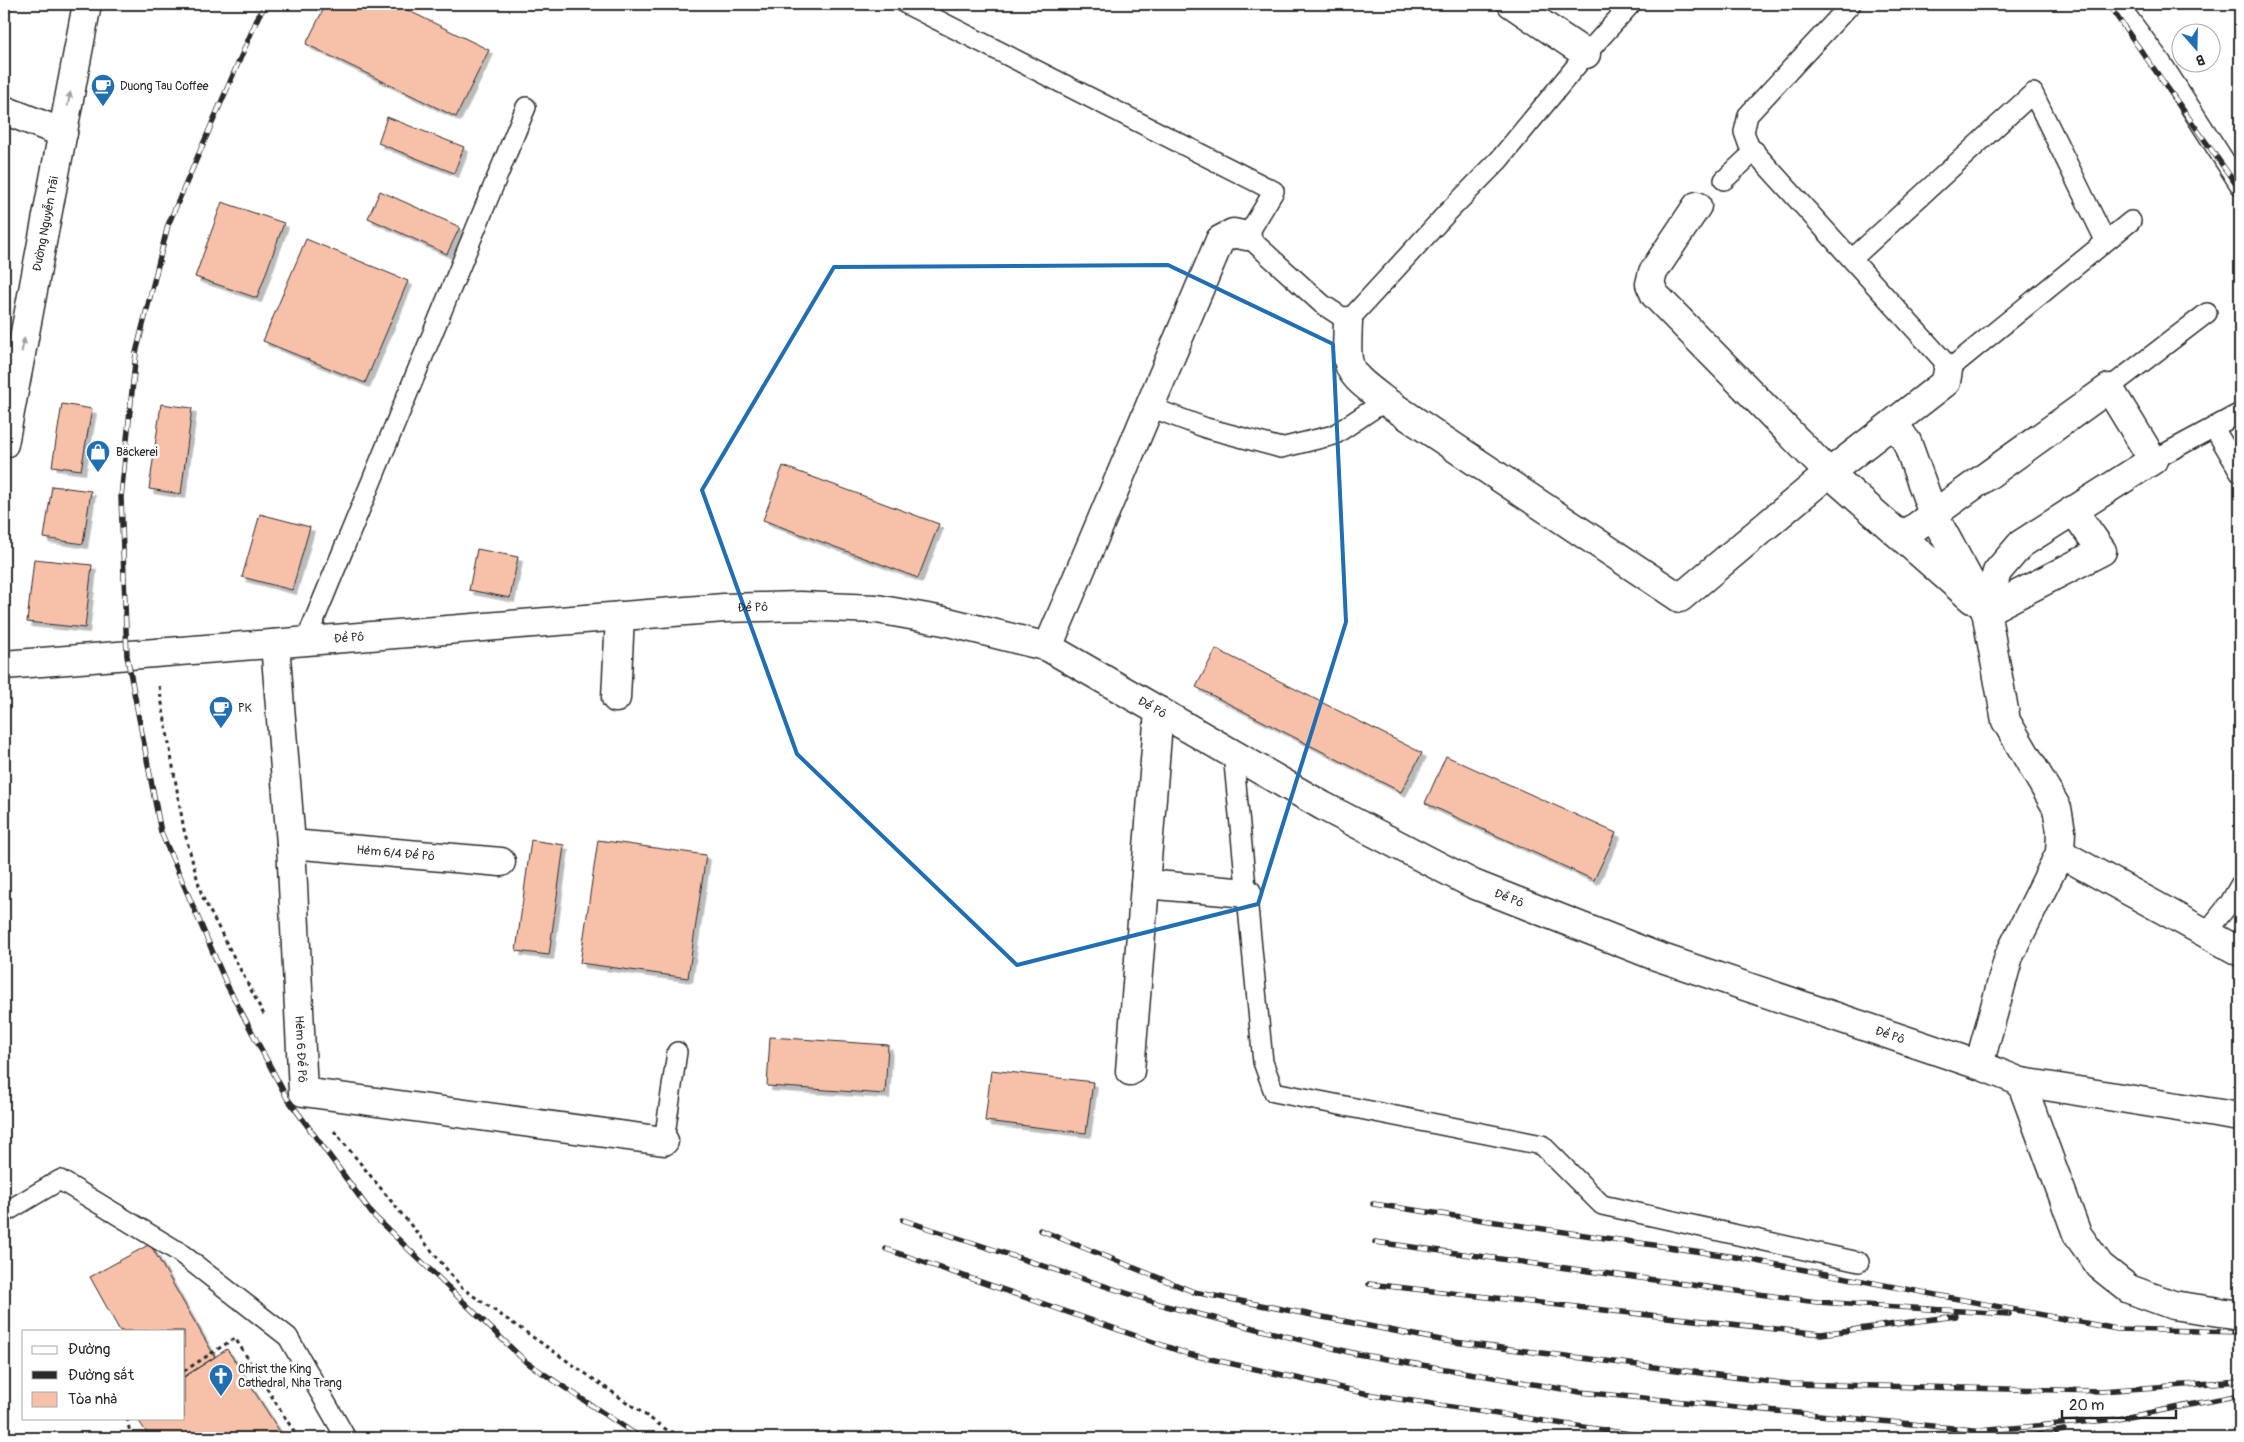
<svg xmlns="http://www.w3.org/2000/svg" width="2244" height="1442" font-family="Pangolin,sans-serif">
<defs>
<filter id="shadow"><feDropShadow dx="4.5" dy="4.5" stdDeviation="0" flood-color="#0004"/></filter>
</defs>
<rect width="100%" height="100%" fill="#fff"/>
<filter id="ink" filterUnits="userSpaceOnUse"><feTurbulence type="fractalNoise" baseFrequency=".02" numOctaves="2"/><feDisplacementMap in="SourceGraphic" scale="10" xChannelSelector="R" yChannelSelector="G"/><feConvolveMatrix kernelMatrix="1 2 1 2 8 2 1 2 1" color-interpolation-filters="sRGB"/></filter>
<g filter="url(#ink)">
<!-- building -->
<path fill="#f6c0a9" stroke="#2b2b2b" filter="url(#shadow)" d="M 326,4 L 395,4 L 489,50 L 456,117 L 306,44 Z
M 387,117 L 464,147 L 454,173 L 378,143 Z
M 380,191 L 460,227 L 447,254 L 368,218 Z
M 222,202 L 284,223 L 257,298 L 195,277 Z
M 306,239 L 408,281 L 365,383 L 263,341 Z
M 62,404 L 92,409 L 81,470 L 52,466 Z
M 161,404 L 192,408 L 181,494 L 149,489 Z
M 783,466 L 939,524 L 918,578 L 763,520 Z
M 52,486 L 91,491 L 83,544 L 44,538 Z
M 260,514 L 310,527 L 292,590 L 242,577 Z
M 477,549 L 518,557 L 510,598 L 469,590 Z
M 34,559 L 92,565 L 85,628 L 27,622 Z
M 1216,649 L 1422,753 L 1401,792 L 1196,687 Z
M 1446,756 L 1616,833 L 1594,880 L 1425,803 Z
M 531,840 L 564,845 L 549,955 L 516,951 Z
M 598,840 L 706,855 L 688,978 L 580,963 Z
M 770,1037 L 888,1045 L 885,1094 L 767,1086 Z
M 991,1070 L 1093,1082 L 1086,1133 L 985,1121 Z
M 150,1244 L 215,1357 L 184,1377 L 184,1331 L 120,1331 L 90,1277 Z
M 227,1349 L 284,1438 L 150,1438 L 137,1418 L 184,1418 L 184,1377 Z"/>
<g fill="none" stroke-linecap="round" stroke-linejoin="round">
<defs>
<path id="service" d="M 906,4 L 1274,191 L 1247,236 L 1322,304 L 1348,321 L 1447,213 L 1499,160 L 1586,54 L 1631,4
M 1851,4 L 1748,115 L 1744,132 L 1749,146 L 1942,359 L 1948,370 L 2131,221
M 2118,4 L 2161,62 L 2240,185
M 1724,180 L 1755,151
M 1852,259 L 2033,93 L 2105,240
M 2109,388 L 2207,313
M 1150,407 L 1206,428 L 1281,448 L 1334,435 L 1385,401
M 2214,428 L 2240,472
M 2153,460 L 2240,413
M 306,640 L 526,107
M 1233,753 L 1263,1062 L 1274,1092 L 1542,1145 L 1602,1205 L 1859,1262
M 2206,933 L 2229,904 L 2240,885
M 664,1141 L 677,1052
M 4,1213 L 60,1180 L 179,1252 L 288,1337 L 346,1438"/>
<g id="minor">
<path d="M 1512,4 L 1586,54"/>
<path d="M 4,110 L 63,133"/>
<path d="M 1697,206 L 1653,272 L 1650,284 L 1655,295 L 1829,473 L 1972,599"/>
<path d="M 1348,321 C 1346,372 1345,370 1385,401 L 1680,598 L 1829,473 L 1946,382 L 1948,370"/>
<path d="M 1894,424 L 1907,442 L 1933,514 L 1986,611 L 2006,721 L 2057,808 L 2061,831 L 2060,853 L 2009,956 L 1979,1065"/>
<path d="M 1902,537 L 2109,388 L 2153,460 L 2021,544 L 1997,572 L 1986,611"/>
<path d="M 1986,611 L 2102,551 L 2073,510"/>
<path id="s1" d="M 275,644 L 291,844 L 303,1092 L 664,1141"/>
<path d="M 1048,647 L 1220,240 L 1233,233 L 1247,236"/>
<path id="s2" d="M 4,665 L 724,608 L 800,606 L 877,609 L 944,621 L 1048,647 L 1323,806 L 1473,884 L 1653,955 L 1979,1065 L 2021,1082 L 2240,1117"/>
<path d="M 616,698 L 620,616"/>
<path id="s3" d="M 291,844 L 501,862"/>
<path d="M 2060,853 L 2240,952"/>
<path d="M 1145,884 L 1247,893"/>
<path d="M 1130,1071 L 1159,711"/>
<path d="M 2021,1082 L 2077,1234 L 2100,1266 L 2129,1289 L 2173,1305 L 2240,1315"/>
</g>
<g id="tertiary">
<path id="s4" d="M 4,444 L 87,4"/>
</g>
</defs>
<!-- service casing -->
<use href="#service" stroke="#2b2b2b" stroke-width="22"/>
<!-- minor casing -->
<use href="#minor" stroke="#2b2b2b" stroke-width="31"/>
<!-- tertiary casing -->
<use href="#tertiary" stroke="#2b2b2b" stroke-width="31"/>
<!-- path -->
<path stroke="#2b2b2b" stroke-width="3" stroke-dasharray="4 4" stroke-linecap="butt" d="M 159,686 L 184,830 L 202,896 L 264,1015
M 334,1131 L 462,1288 L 667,1430 L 690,1438
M 184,1371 L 235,1338 L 298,1438
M 127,1418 L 131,1438"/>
<!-- service -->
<use href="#service" stroke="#fff" stroke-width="19"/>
<!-- minor -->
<use href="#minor" stroke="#fff" stroke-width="28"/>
<!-- tertiary -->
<use href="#tertiary" stroke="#fff" stroke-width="28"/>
<defs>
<path id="rail" d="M 267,4 L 259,15 L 168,225 L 136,353 L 121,497 L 127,656 L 161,832 L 227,985 L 287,1098 L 373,1215 L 526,1362 L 641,1438
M 2108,4 L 2240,190
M 1373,1204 L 1736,1257 L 2117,1329 L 2240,1332
M 903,1220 L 1166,1306 L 1357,1354 L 1580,1392 L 1984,1431
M 1040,1230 L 1194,1292 L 1446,1341 L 1789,1384 L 2101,1391 L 2240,1381
M 1375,1242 L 1817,1302 L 2009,1314
M 886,1249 L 1188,1354 L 1373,1395 L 1656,1438
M 1369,1284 L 1821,1334 L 1956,1316
M 2113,1420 L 2240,1395
M 1977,1431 L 2119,1419
M 1895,1438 L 1955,1433
M 2021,1438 L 2064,1430"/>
</defs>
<!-- rail casing -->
<use href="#rail" stroke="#2b2b2b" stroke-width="5.5"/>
<!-- rail -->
<use href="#rail" stroke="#fff" stroke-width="4" stroke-dasharray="11" stroke-linecap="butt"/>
</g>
<!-- one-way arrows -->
<defs><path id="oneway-solid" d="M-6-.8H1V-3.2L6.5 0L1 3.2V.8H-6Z" transform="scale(1.25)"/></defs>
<g fill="#a0a0a0">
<use href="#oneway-solid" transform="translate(69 99) rotate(-79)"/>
<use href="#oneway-solid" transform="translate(23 345) rotate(-79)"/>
</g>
</g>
<!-- marked area -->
<path fill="none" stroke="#1f6fb2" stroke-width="4" stroke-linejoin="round" d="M 1168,265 L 1333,344 L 1346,622 L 1258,904 L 1017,965 L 797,754 L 702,490 L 834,267 Z"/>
<!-- icons -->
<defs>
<symbol id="cafe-pin" viewBox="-11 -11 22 30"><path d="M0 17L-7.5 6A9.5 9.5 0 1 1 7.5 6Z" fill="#1f6fb2" stroke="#fff"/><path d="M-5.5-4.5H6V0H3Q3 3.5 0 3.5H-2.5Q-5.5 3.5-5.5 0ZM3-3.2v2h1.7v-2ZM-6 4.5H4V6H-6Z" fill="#fff"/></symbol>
<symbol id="shop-pin" viewBox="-11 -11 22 30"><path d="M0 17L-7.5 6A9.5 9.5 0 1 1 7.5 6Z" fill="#1f6fb2" stroke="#fff"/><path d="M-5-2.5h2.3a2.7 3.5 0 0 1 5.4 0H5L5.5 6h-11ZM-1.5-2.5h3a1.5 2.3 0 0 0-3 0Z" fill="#fff"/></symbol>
<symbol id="church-pin" viewBox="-11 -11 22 30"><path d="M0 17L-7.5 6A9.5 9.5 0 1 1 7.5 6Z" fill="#1f6fb2" stroke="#fff"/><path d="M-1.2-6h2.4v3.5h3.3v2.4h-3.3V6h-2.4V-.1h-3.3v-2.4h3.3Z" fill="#fff"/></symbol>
</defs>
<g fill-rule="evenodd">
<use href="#cafe-pin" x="89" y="72" width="28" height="38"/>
<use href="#shop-pin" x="84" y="438" width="28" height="38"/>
<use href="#cafe-pin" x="207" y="694" width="28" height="38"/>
<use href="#church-pin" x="207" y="1362" width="28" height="38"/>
</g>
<g text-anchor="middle" stroke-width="5" stroke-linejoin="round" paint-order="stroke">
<!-- poi labels -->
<g font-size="12" fill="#2b2b2b" stroke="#fff" text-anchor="start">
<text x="120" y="90">Duong Tau Coffee</text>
<text x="116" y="456">Bäckerei</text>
<text x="238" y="712">PK</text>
<text x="238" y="1373">Christ the King<tspan x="238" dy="14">Cathedral, Nha Trang</tspan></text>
</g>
<!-- street labels -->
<g font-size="12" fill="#2b2b2b" stroke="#fff">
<text dy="4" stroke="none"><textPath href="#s4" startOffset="224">Đường Nguyễn Trãi</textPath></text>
<text dy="4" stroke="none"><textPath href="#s2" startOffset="751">Đề Pô</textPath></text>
<text dy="4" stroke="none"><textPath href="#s2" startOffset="346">Đề Pô</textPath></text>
<text dy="4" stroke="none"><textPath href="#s2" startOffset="1171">Đề Pô</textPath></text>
<text dy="4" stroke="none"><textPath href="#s3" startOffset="105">Hẻm 6/4 Đề Pô</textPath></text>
<text dy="4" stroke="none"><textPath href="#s2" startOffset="1576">Đề Pô</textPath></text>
<text dy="4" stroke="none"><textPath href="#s2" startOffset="1981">Đề Pô</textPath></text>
<text dy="4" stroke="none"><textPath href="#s1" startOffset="406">Hẻm 6 Đề Pô</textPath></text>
</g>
</g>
<!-- margin -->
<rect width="2244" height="1442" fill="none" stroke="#fff" stroke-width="20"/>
<rect x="10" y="10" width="2224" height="1422" fill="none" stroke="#2b2b2b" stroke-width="2" filter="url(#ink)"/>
<!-- legend -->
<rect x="22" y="1330" width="162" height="90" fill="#ffffff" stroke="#aaaaaa"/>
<rect x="32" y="1346" width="25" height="8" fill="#ffffff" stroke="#aaaaaa"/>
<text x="68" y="1354" font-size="15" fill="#2b2b2b">Đường</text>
<rect x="32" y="1371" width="25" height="8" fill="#2b2b2b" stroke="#aaaaaa"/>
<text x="68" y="1380" font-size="15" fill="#2b2b2b">Đường sắt</text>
<rect x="32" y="1392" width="25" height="15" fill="#f6c0a9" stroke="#aaaaaa"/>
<text x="68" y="1404" font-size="15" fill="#2b2b2b">Tòa nhà</text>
<!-- north arrow -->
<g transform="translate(2196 48) rotate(160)"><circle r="24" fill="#ffffff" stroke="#aaaaaa"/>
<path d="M0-4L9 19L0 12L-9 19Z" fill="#1f6fb2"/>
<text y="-8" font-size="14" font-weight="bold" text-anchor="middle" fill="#2b2b2b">B</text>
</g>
<!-- scale -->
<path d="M2062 1410v8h114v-8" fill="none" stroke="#2b2b2b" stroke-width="2.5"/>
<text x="2069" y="1410" font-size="15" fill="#2b2b2b" stroke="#ffffff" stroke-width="4" paint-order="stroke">20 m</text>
</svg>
